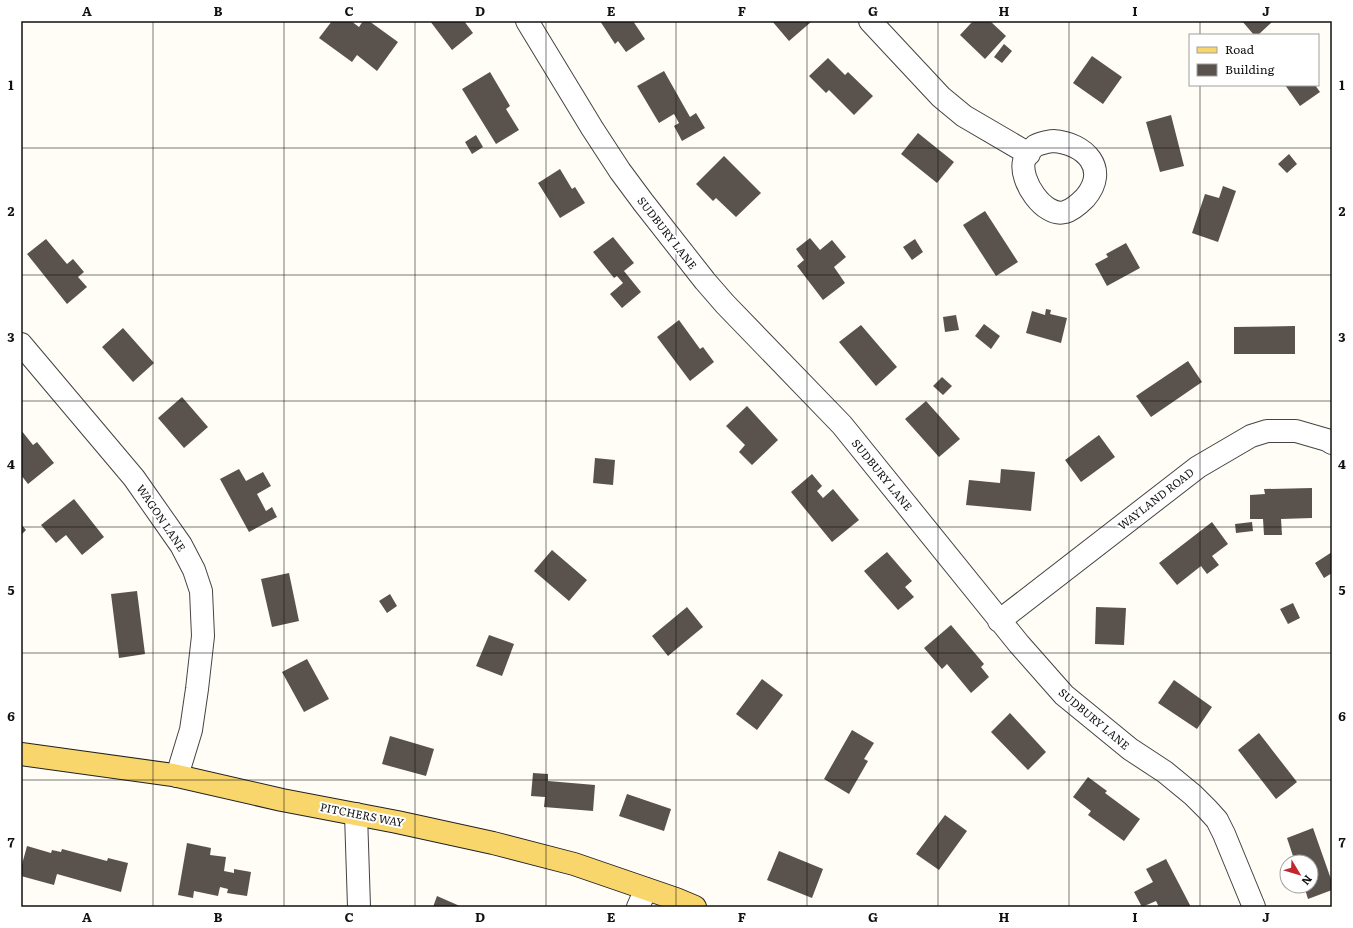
<svg xmlns="http://www.w3.org/2000/svg" width="1353" height="928" font-family="Literata,serif">
<rect width="100%" height="100%" fill="#fffdf5"/>
<!-- building -->
<path fill="#5a524d" d="M 332,21 L 351,21 L 359,27 L 363,21 L 369,21 L 398,42 L 377,71 L 357,55 L 352,62 L 319,38 Z
M 430,21 L 464,21 L 473,33 L 452,50 Z
M 600,21 L 633,21 L 645,39 L 626,52 L 618,41 L 615,44 Z
M 772,21 L 810,21 L 811,22 L 789,41 Z
M 973,21 L 990,21 L 1006,36 L 985,59 L 960,35 Z
M 1242,21 L 1273,21 L 1258,35 L 1254,35 Z
M 1004,44 L 1012,51 L 1002,63 L 994,57 Z
M 1092,56 L 1122,77 L 1103,104 L 1073,83 Z
M 828,58 L 845,75 L 848,72 L 873,96 L 854,115 L 829,90 L 826,93 L 809,76 Z
M 664,71 L 690,117 L 696,113 L 705,128 L 682,141 L 674,126 L 679,123 L 674,114 L 659,123 L 637,86 Z
M 490,72 L 510,106 L 506,109 L 519,130 L 496,144 L 462,89 Z
M 1285,85 L 1315,85 L 1320,92 L 1300,106 Z
M 1171,115 L 1184,166 L 1160,172 L 1146,122 Z
M 918,133 L 954,162 L 937,183 L 901,154 Z
M 476,135 L 483,147 L 472,154 L 465,142 Z
M 1289,154 L 1297,164 L 1287,173 L 1278,164 Z
M 724,156 L 761,193 L 736,217 L 716,198 L 713,201 L 696,184 Z
M 560,169 L 572,189 L 575,187 L 585,203 L 560,218 L 538,183 Z
M 1223,186 L 1236,191 L 1218,242 L 1192,233 L 1205,194 L 1219,198 Z
M 985,211 L 1018,262 L 996,276 L 963,225 Z
M 613,237 L 634,263 L 624,271 L 641,292 L 622,308 L 610,294 L 623,283 L 617,276 L 614,278 L 593,252 Z
M 810,238 L 820,250 L 832,240 L 846,257 L 834,267 L 845,283 L 823,300 L 797,266 L 804,260 L 796,249 Z
M 46,239 L 67,264 L 73,259 L 84,272 L 78,277 L 87,287 L 67,304 L 27,254 Z
M 915,239 L 923,252 L 912,260 L 903,247 Z
M 1126,243 L 1140,268 L 1107,286 L 1095,264 L 1108,257 L 1106,254 Z
M 1046,309 L 1051,310 L 1050,314 L 1067,318 L 1061,343 L 1026,333 L 1032,311 L 1045,315 Z
M 956,315 L 959,330 L 945,332 L 943,317 Z
M 679,320 L 700,349 L 703,347 L 714,362 L 690,381 L 657,337 Z
M 984,324 L 1000,336 L 991,349 L 975,336 Z
M 861,325 L 897,367 L 876,386 L 839,342 Z
M 1295,326 L 1295,354 L 1234,354 L 1234,327 Z
M 123,328 L 154,363 L 133,382 L 102,347 Z
M 1188,361 L 1202,382 L 1151,417 L 1136,396 Z
M 942,377 L 952,386 L 943,395 L 933,386 Z
M 182,397 L 208,427 L 184,448 L 158,418 Z
M 926,401 L 960,439 L 939,457 L 905,419 Z
M 747,406 L 778,440 L 752,465 L 739,452 L 745,445 L 726,426 Z
M 21,430 L 33,445 L 37,442 L 54,463 L 28,484 L 21,475 Z
M 1099,435 L 1115,457 L 1081,482 L 1065,460 Z
M 595,458 L 615,460 L 613,485 L 593,483 Z
M 239,469 L 246,481 L 263,472 L 271,486 L 257,494 L 266,511 L 272,507 L 277,517 L 249,532 L 220,479 Z
M 1001,469 L 1035,472 L 1031,511 L 966,505 L 969,480 L 1000,483 Z
M 812,474 L 822,486 L 817,491 L 823,498 L 833,489 L 859,520 L 832,542 L 791,492 Z
M 1312,488 L 1312,518 L 1281,519 L 1282,535 L 1264,535 L 1263,519 L 1250,519 L 1250,495 L 1265,494 L 1264,489 Z
M 74,499 L 104,537 L 82,555 L 66,535 L 56,543 L 41,525 Z
M 1212,522 L 1228,544 L 1212,556 L 1219,565 L 1207,574 L 1201,566 L 1177,585 L 1159,563 Z
M 1252,522 L 1253,531 L 1236,533 L 1235,524 Z
M 21,524 L 26,530 L 21,535 Z
M 552,550 L 587,580 L 569,601 L 534,571 Z
M 887,552 L 912,581 L 905,587 L 914,597 L 898,610 L 864,571 Z
M 1332,552 L 1332,573 L 1324,578 L 1315,563 Z
M 289,573 L 299,621 L 272,627 L 261,579 Z
M 137,591 L 145,654 L 119,658 L 111,594 Z
M 390,594 L 397,606 L 387,613 L 379,601 Z
M 1293,603 L 1300,618 L 1288,624 L 1280,609 Z
M 687,607 L 703,627 L 668,656 L 652,636 Z
M 1096,607 L 1126,608 L 1124,645 L 1095,644 Z
M 951,625 L 984,664 L 981,667 L 989,677 L 971,693 L 947,664 L 942,669 L 924,648 Z
M 489,635 L 514,644 L 502,676 L 476,666 Z
M 307,659 L 329,699 L 304,712 L 282,672 Z
M 762,679 L 783,695 L 757,730 L 736,714 Z
M 1174,680 L 1212,707 L 1197,729 L 1158,703 Z
M 1010,713 L 1046,752 L 1028,770 L 991,732 Z
M 852,730 L 874,743 L 864,759 L 868,761 L 849,794 L 824,779 Z
M 1259,733 L 1297,782 L 1276,799 L 1238,750 Z
M 390,736 L 434,749 L 426,776 L 382,764 Z
M 533,773 L 548,774 L 548,781 L 595,785 L 593,811 L 544,807 L 545,797 L 531,796 Z
M 1088,777 L 1107,791 L 1105,793 L 1140,819 L 1124,841 L 1088,815 L 1091,811 L 1073,797 Z
M 627,794 L 671,809 L 664,831 L 619,816 Z
M 945,815 L 967,831 L 939,870 L 916,854 Z
M 1313,828 L 1332,882 L 1332,890 L 1308,899 L 1304,886 L 1311,886 L 1311,862 L 1295,862 L 1287,838 Z
M 187,843 L 211,848 L 210,855 L 226,857 L 224,871 L 234,873 L 234,869 L 251,872 L 247,896 L 227,893 L 228,889 L 220,887 L 218,896 L 194,891 L 193,898 L 178,895 Z
M 27,846 L 51,853 L 52,850 L 61,852 L 62,849 L 107,861 L 108,858 L 128,863 L 121,892 L 57,874 L 54,885 L 21,876 L 21,868 Z
M 779,851 L 823,869 L 812,898 L 767,880 Z
M 1166,859 L 1191,907 L 1159,907 L 1156,901 L 1142,907 L 1134,892 L 1153,882 L 1146,869 Z
M 437,896 L 462,907 L 433,907 Z"/>
<g fill="none" stroke-linecap="round" stroke-linejoin="round">
<defs>
<path id="minor" d="M 527,21 L 592,128 L 620,171 L 643,202 L 705,281 L 725,304 L 842,425 L 1019,644 L 1064,695 L 1130,749 L 1165,772 L 1193,795 L 1208,810 L 1217,820 L 1224,834 L 1254,907
M 870,21 L 941,97 L 964,116 L 1029,154
M 1053,141 C 1085,143 1110,169 1085,198 C 1080,203 1073,210 1065,212 C 1044,218 1019,180 1024,161 C 1026,156 1031,149 1035,146 C 1040,143 1047,142 1053,141 Z
M 21,344 L 134,478 L 181,545 L 194,570 L 201,591 L 203,636 L 197,689 L 191,730 L 177,776
M 999,621 L 1198,467 L 1251,436 L 1267,431 L 1296,431 L 1327,440 L 1332,443
M 356,814 L 359,907
M 638,907 L 646,889"/>
<path id="major" d="M 21,754 L 173,775 L 282,800 L 397,822 L 493,843 L 574,864 L 676,899 L 695,907"/>
</defs>
<!-- minor casing -->
<use href="#minor" stroke="#444" stroke-width="24"/>
<!-- major casing -->
<use href="#major" stroke="#222" stroke-width="24"/>
<!-- minor -->
<use href="#minor" stroke="#fff" stroke-width="22"/>
<!-- major -->
<use href="#major" stroke="#f9d66b" stroke-width="22"/>
</g>
<!-- grid -->
<path fill="none" stroke="#111" stroke-width="1" stroke-opacity="0.55" d="M 153,21 L 153,907M 284,21 L 284,907M 415,21 L 415,907M 546,21 L 546,907M 676,21 L 676,907M 807,21 L 807,907M 938,21 L 938,907M 1069,21 L 1069,907M 1200,21 L 1200,35M 1200,85 L 1200,907M 21,148 L 1332,148M 21,275 L 1332,275M 21,401 L 1332,401M 21,527 L 1332,527M 21,653 L 1332,653M 21,780 L 1332,780"/>
<g text-anchor="middle" stroke-width="4" stroke-linejoin="round" paint-order="stroke">
<!-- street labels -->
<g font-size="11" fill="#111" stroke="#fff">
<text transform="translate(667 233) rotate(52)" y="4">SUDBURY LANE</text>
<text transform="translate(882 475) rotate(51)" y="4">SUDBURY LANE</text>
<text transform="translate(1156 499) rotate(-38)" y="4">WAYLAND ROAD</text>
<text transform="translate(161 518) rotate(56)" y="4">WAGON LANE</text>
<text transform="translate(1094 719) rotate(40)" y="4">SUDBURY LANE</text>
<text transform="translate(362 815) rotate(11)" y="4">PITCHERS WAY</text>
</g>
</g>
<!-- border -->
<rect width="1353" height="928" fill="none" stroke="#ffffff" stroke-width="44"/>
<!-- legend -->
<rect x="1189" y="34" width="130" height="52" fill="#ffffff" stroke="#a0a0a0"/>
<rect x="1197" y="47" width="20" height="6" fill="#f9d66b" stroke="#a0a0a0"/>
<text x="1225" y="54" font-size="12" fill="#111111">Road</text>
<rect x="1197" y="64" width="20" height="12" fill="#5a524d" stroke="#a0a0a0"/>
<text x="1225" y="74" font-size="12" fill="#111111">Building</text>
<!-- north arrow -->
<g transform="translate(1299 874) rotate(128)"><circle r="19" fill="#ffffff" stroke="#a0a0a0"/>
<path d="M0-3L7 15L0 10L-7 15Z" fill="#c4262e"/>
<text y="-6" font-size="11" font-weight="bold" text-anchor="middle" fill="#111111">N</text>
</g>
<rect x="22" y="22" width="1309" height="884" fill="none" stroke="#111" stroke-width="1.5"/>
<g font-size="13" text-anchor="middle" font-weight="bold" fill="#111">
<text x="87" y="16">A</text>
<text x="218" y="16">B</text>
<text x="349" y="16">C</text>
<text x="480" y="16">D</text>
<text x="611" y="16">E</text>
<text x="742" y="16">F</text>
<text x="873" y="16">G</text>
<text x="1004" y="16">H</text>
<text x="1135" y="16">I</text>
<text x="1266" y="16">J</text>
<text x="11" y="90">1</text>
<text x="1342" y="90">1</text>
<text x="11" y="216">2</text>
<text x="1342" y="216">2</text>
<text x="11" y="342">3</text>
<text x="1342" y="342">3</text>
<text x="11" y="469">4</text>
<text x="1342" y="469">4</text>
<text x="11" y="595">5</text>
<text x="1342" y="595">5</text>
<text x="11" y="721">6</text>
<text x="1342" y="721">6</text>
<text x="11" y="847">7</text>
<text x="1342" y="847">7</text>
<text x="87" y="922">A</text>
<text x="218" y="922">B</text>
<text x="349" y="922">C</text>
<text x="480" y="922">D</text>
<text x="611" y="922">E</text>
<text x="742" y="922">F</text>
<text x="873" y="922">G</text>
<text x="1004" y="922">H</text>
<text x="1135" y="922">I</text>
<text x="1266" y="922">J</text>
</g>
</svg>
